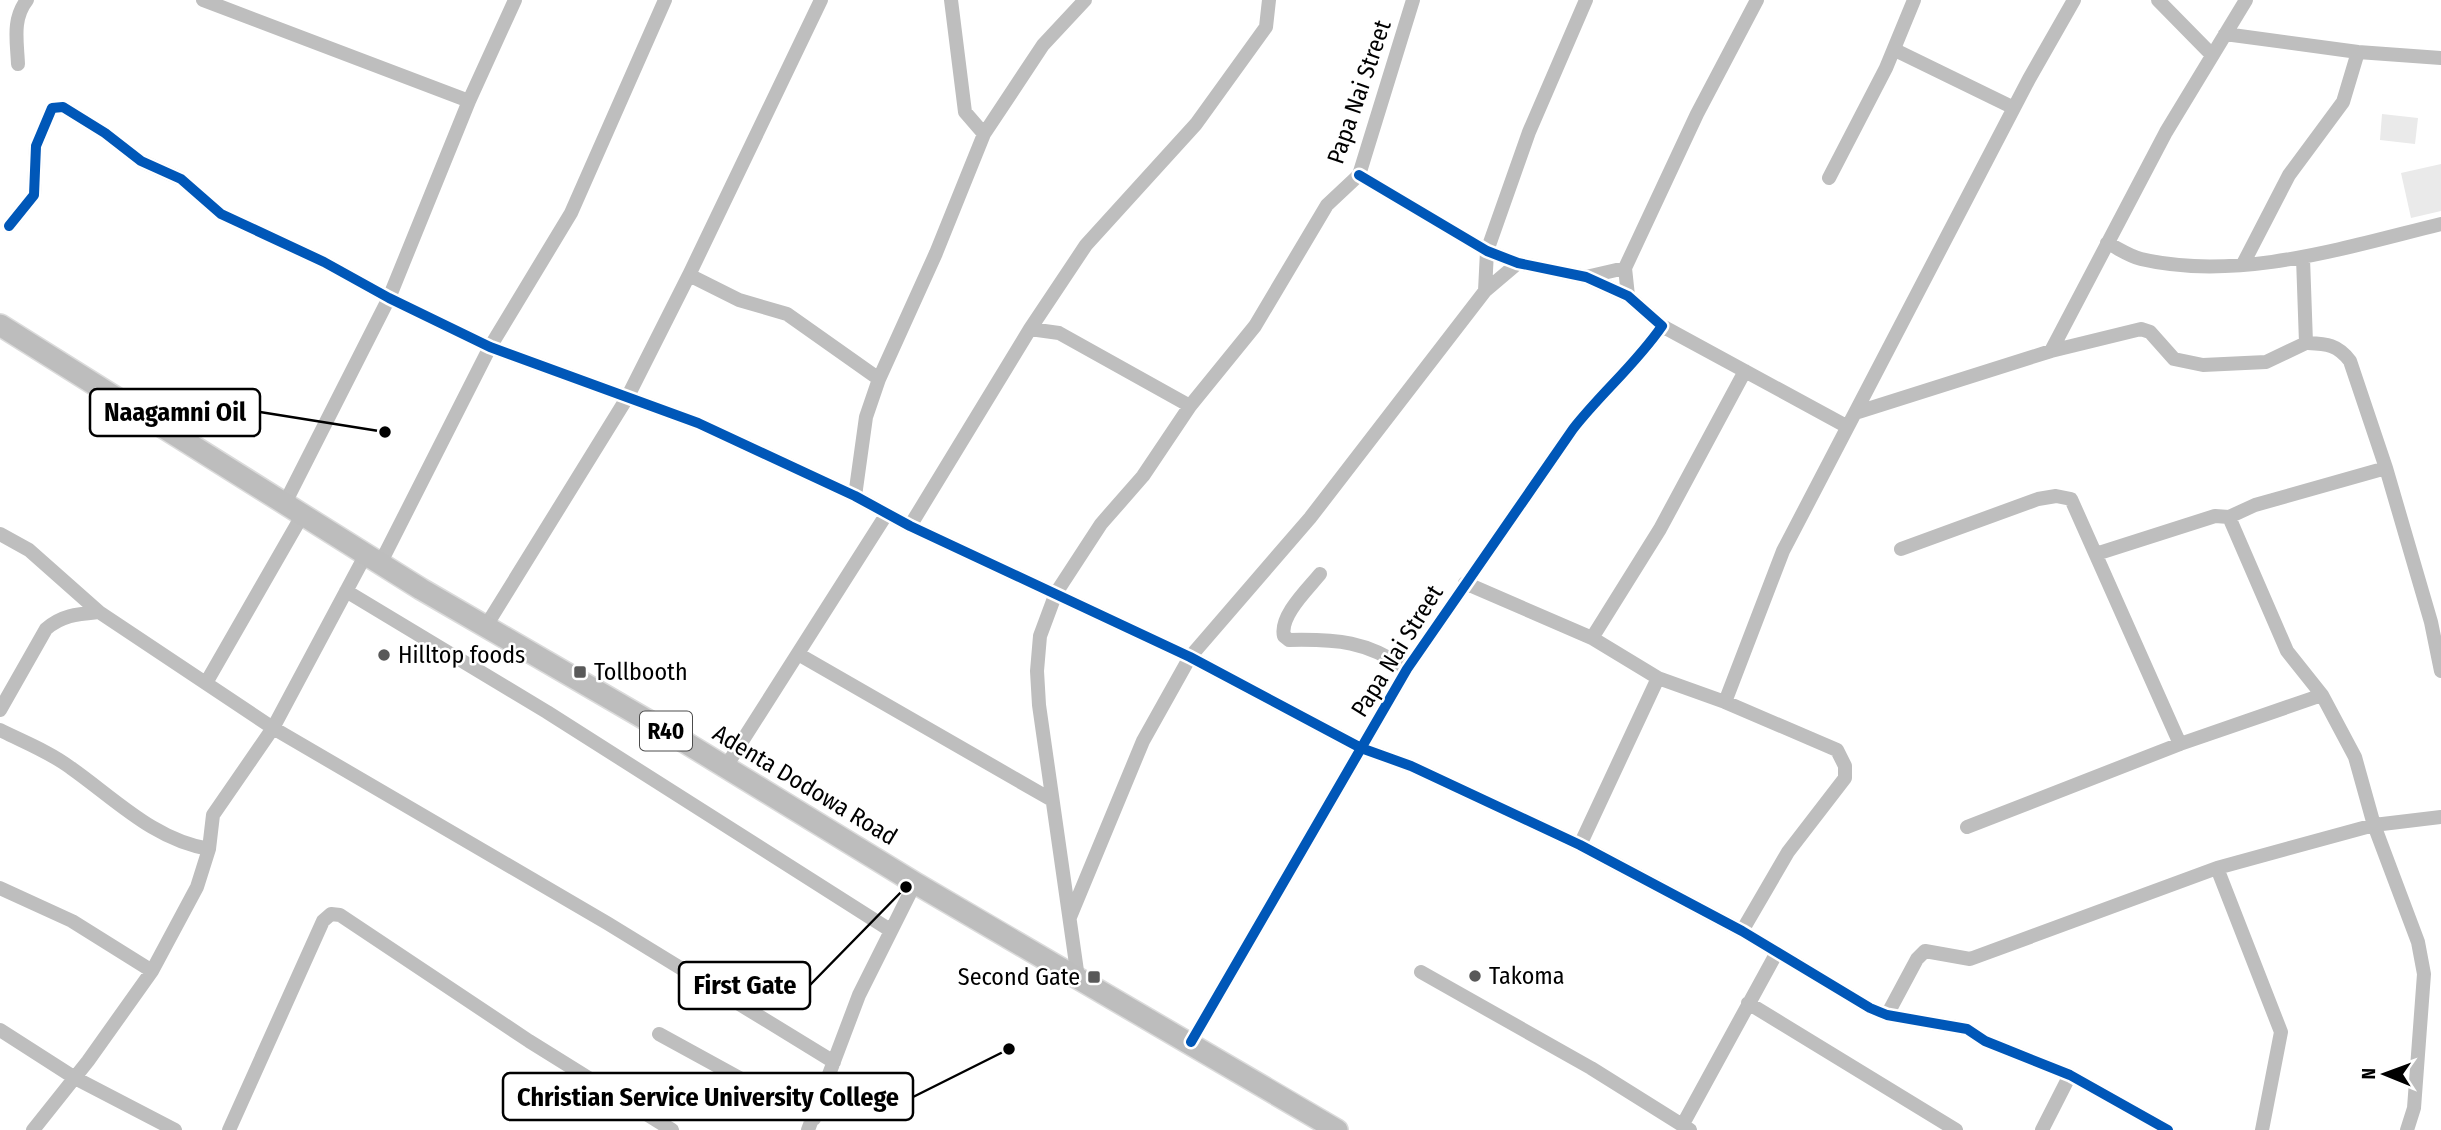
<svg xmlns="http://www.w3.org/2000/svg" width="2441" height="1130" font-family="'Fira Sans Condensed',sans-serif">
<rect width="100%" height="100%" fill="#fff"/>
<!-- green -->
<path fill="#eaeaea" d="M 2382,114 L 2418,118 L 2415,144 L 2380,140 Z
M 2441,164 L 2441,211 L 2411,218 L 2401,173 Z"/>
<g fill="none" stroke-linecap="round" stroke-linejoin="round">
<defs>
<path id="primary" d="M 0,325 L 421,589 L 678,738 L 915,883 L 1337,1130"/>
</defs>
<!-- primary casing -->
<use href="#primary" stroke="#dbdbdb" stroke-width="24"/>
<!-- minor -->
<path stroke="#bebebe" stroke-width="14" d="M 203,0 L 469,101
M 951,0 L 965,112 L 984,134
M 2158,0 L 2212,55
M 2225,34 L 2358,52 L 2441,58
M 1895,50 L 2014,108
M 18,64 C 17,41 12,19 27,0
M 1829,178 L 1886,68 L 1914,0
M 9,226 L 34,195 L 36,146 L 52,108 L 63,107 L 105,133 L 141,161 L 181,179 L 221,214 L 324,262 L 389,298 L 490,347 L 698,423 L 855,496 L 910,526 L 1190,657 L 1361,748 L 1411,766 L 1580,845 L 1742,931 L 1870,1008 L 1887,1015 L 1967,1029 L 1985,1041 L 2070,1075 L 2168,1130
M 2107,243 C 2118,248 2129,256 2141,259 C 2238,282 2347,247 2441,224
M 2243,264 L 2289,175 L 2343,102 L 2358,52
M 689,275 L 821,0
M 1586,277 L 1625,268
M 1485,291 L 1487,251 L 1529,132 L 1586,0
M 1628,296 L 1625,268 L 1697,114 L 1757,0
M 1662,326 L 1846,426
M 1030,329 L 1059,333 L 1190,406
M 2306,343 C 2326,344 2337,344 2350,361 L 2386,468 L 2431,622 L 2441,671
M 2051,351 L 2166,132 L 2246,0
M 1855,413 L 2051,351 L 2141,329 L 2150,332 L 2174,359 L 2203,365 L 2266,362 L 2306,343 L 2303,258
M 855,496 L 866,417 L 879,379 L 936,253 L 984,134 L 1043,45 L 1085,0
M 285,503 L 389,298 L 469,101 L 515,0
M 2229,517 L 2287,651 L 2322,695 L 2355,757 L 2374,825 L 2418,942 L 2424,974 L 2414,1108 L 2407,1130
M 910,526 L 1030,329 L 1086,245 L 1196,124 L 1266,27 L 1269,0
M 0,534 L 29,550 L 99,612 L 273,728 L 607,923 L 834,1062
M 1901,549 L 2038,499 L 2056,496 L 2071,499 L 2180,744
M 2096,554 L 2215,516 L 2229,517 L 2255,505 L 2386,468
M 380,564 L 490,347 L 571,213 L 665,0
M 1320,574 C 1308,589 1279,616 1284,636 L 1289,640 C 1337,639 1367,641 1407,669
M 1465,583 L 1592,638 L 1658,678 L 1580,845
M 346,591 L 547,712 L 890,930
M 486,626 L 627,398 L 689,275 L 739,300 L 787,314 L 879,379
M 1592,638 L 1660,529 L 1745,371
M 798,654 L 1052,800
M 1658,678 L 1725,702
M 206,683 L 303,514
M 0,710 L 46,629 C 62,615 78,614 99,612
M 0,730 C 24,742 50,752 71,768 C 115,799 154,840 209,849
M 725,768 L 886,515
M 1967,827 L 2180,744 L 2322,695
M 2217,868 L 2281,1032 L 2262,1130
M 0,888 L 72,921 L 152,971
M 1070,917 L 1143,741 L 1190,657 L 1310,518 L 1485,291 L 1518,263
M 1742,931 L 1788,852 L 1845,778 L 1845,766 L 1837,750 L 1725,702 L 1783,551 L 2029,79 L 2074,0
M 1421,972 L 1591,1068 L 1690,1130
M 1078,978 L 1039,705 L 1037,671 L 1040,636 L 1056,593 L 1101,524 L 1143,476 L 1190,406 L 1255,326 L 1327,205 L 1359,175 L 1413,0
M 1748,1003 L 1956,1130
M 1887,1015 L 1917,959 L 1925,951 L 1970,959 L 2217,868 L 2374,825 L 2441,817
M 0,1030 L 75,1078 L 175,1130
M 659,1034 L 814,1119
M 1191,1042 L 1407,669 L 1573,429 C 1601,393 1636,364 1662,326 L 1628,296 L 1586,277 L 1518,263 L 1487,251 L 1359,175
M 1683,1124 L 1776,954
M 33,1130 L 88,1061 L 152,971 L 197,887 L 209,849 L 213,815 L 273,728 L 366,554
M 229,1130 L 323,921 L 331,914 L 340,915 L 529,1041 L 672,1130
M 808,1130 L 859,995 L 915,883
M 2042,1130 L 2070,1075"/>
<!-- primary -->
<use href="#primary" stroke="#bdbdbd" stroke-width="21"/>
<defs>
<path id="cycleway" d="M 9,226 L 34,195 L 36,146 L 52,108 L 63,107 L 105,133 L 141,161 L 181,179 L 221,214 L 324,262 L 389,298 L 490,347 L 698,423 L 855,496 L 910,526 L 1190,657 L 1361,748 L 1411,766 L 1580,845 L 1742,931 L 1870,1008 L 1887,1015 L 1967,1029 L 1985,1041 L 2070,1075 L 2168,1130
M 1191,1042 L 1407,669 L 1573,429 C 1601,393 1636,364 1662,326 L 1628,296 L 1586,277 L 1518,263 L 1487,251 L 1359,175"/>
</defs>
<!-- cycleway casing -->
<use href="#cycleway" stroke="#fff" stroke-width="15"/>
<!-- cycleway -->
<use href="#cycleway" stroke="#0057b8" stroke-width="10"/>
</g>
<!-- markers -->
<g fill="#595959" stroke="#fff" stroke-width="2.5">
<circle cx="384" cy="655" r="7"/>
<rect x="573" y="665" width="14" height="14" rx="3.5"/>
<circle cx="1475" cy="976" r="7"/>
<rect x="1087" y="970" width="14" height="14" rx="3.5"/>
</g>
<g text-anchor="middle" stroke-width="5" stroke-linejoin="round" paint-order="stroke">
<!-- shield labels -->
<rect fill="#fff" stroke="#4c4c4c" stroke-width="2" x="640" y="711.5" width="52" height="39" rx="5"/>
<g font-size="23" font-weight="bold" fill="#000">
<text x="666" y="739">R40</text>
</g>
<!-- street labels -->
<g font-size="24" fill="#000" stroke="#fff">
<text transform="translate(1359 92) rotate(-71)" y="8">Papa Nai Street</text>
<text transform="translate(1397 651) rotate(-58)" y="8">Papa Nai Street</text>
<text transform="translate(805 785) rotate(31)" y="8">Adenta Dodowa Road</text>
</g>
<!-- poi labels -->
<g font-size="24" fill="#000" stroke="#fff" text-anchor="start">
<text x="398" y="663">Hilltop foods</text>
<text x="594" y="680">Tollbooth</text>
<text x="1489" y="984">Takoma</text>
<text x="1080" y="985" text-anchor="end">Second Gate</text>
</g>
</g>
<!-- callouts -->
<path fill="none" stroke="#000" stroke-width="2.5" d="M385 432L260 412M906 887L810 985M1009 1049L913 1097"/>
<g fill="#000" stroke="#fff" stroke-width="2.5">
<circle cx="385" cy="432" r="7"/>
<circle cx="906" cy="887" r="7"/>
<circle cx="1009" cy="1049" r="7"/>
</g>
<g fill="#fff" stroke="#000" stroke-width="2.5">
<rect x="90" y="389" width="170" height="47" rx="7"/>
<rect x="679" y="962" width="131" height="47" rx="7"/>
<rect x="503" y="1073" width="410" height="47" rx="7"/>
</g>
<g font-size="26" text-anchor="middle" font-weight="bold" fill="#000">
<text x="175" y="421">Naagamni Oil</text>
<text x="745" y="994">First Gate</text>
<text x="708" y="1106">Christian Service University College</text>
</g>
<!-- north arrow -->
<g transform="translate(2385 1074) rotate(271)" stroke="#ffffff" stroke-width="5" paint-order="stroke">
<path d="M0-5L12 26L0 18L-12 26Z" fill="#000000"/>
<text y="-10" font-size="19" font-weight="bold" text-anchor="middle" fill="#000000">N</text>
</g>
</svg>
